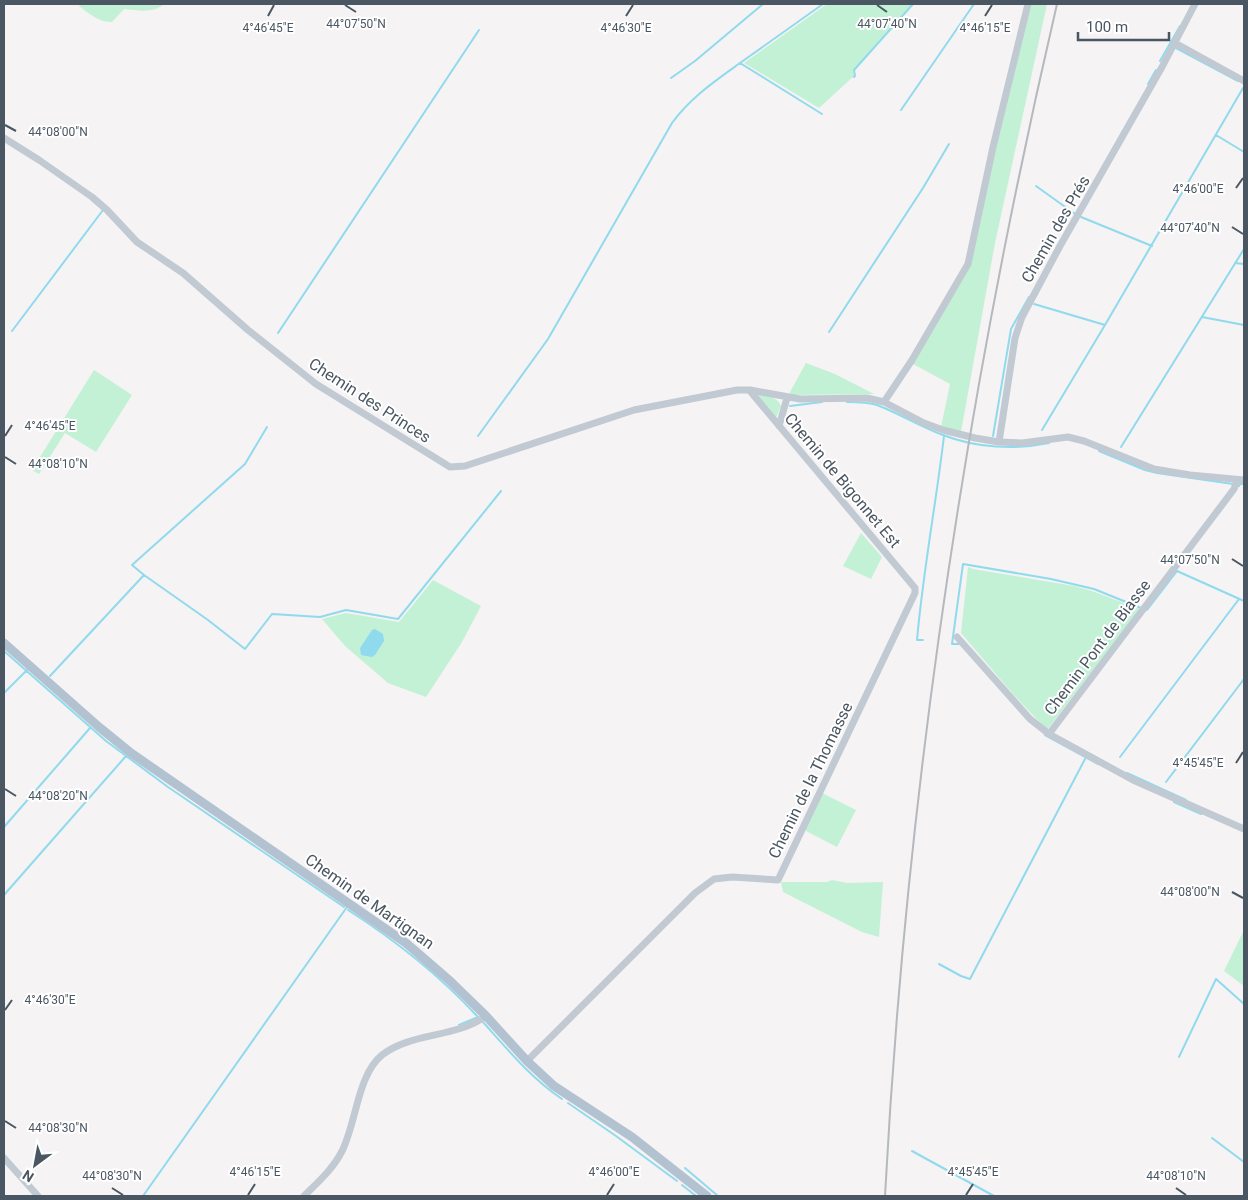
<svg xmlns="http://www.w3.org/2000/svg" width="1248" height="1200" font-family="Roboto,sans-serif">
<rect width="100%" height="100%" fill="#f5f3f3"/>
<!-- green -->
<path fill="#c3f1d5" d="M 81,4 L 164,4 C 153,14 137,10 124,9 L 112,22 C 98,22 90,14 79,6 Z
M 827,4 L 912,4 L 853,70 L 854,76 L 819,108 L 744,63 Z
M 1030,4 L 1047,4 L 995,243 L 961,432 L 941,427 L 950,384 L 913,364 L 966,274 Z
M 806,363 L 835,374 L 874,394 L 790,395 L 790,392 Z
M 94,370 L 132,395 L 96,452 L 65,433 L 39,474 L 32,470 Z
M 756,393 C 766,396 777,396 781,406 L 776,418 Z
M 861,533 L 882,557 L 871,579 L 843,566 Z
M 968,567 L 973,569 L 1074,586 L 1092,591 L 1140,609 L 1047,730 L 1013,694 L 961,633 Z
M 433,580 L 481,606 L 462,642 L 426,697 L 388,683 L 345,646 L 322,619 L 346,613 L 399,622 Z
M 822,793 L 856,810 L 837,847 L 804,830 Z
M 832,880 L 848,883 L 883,882 L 879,937 L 862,932 L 783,892 L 781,882 L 827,882 Z
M 1244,930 L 1244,986 L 1224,971 Z"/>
<!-- water -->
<path fill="#90daee" d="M 375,629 L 383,634 L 384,641 L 375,655 L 372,657 L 361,655 L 360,648 L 372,630 Z"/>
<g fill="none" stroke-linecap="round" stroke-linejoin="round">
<!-- stream -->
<path stroke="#90daee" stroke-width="2" d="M 1176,48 L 1238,81
M 1160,61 L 1180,26
M 740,63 L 823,4
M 854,77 L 855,76 L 854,70 L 913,4
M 671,78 L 695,61 L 763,4
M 1148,84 L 1156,70
M 901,110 L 974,4
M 1216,135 L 1244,152
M 1036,186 L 1075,214
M 1081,217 L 1152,246
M 1235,263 L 1244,264
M 1034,304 L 1105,325 L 1243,88
M 1202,317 L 1244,325
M 12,331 L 103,210
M 829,332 L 923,188 L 949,144
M 278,333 L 479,30
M 847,402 C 857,402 868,402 877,405 C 900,414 921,427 943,435 C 976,448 1015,450 1049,443
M 790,406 L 822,402
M 1042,430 L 1105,325
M 478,436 L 548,339 L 672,123 C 690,98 715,81 740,63 L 822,114
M 993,436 L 1011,329 L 1029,297
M 1121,447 L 1244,249
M 1099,451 L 1145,470 L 1157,473 L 1233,484
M 1239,486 L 1240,484 L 1244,484
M 144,575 L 208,620 L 245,649 L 272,614 L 320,617 L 346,610 L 398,619 L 501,491
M 1146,610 L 1147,610 L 1177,571 L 1244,601
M 923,640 L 917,640 C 923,571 936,504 944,436
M 960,644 L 952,644 L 963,564 L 1051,579 L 1094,589 L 1141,608
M 4,651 L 106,741 L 168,787 L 344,907
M 50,676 L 144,575 L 132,565 L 245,464 L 267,427
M 4,693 L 27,670
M 1045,735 L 1098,764
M 1120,757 L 1239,599
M 1127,773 L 1186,800
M 1166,782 L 1244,679
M 1174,802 L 1201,814
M 4,827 L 90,728
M 4,895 L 126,756
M 348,910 C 395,940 440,976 478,1017 L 459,1025
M 939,964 L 961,976 L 970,979 L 1085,759
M 483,1022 C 508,1050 531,1078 562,1099
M 1179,1057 L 1216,979 L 1244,1004
M 568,1103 L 616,1136 L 677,1181
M 1212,1138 L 1244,1162
M 912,1151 L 994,1196
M 685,1168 L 718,1196
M 682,1185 L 696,1196
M 143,1196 L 347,907"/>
<!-- minor -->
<path stroke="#c1cad2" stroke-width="7" d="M 1175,43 L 1244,81
M 4,138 L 39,160 L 92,197 L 107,210 L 137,242 L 183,273 L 248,330 L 316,384 L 450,467 L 465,466 L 634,410 L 737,390 L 750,390 L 800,399 L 867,398 L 884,402 L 924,423 L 943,430 L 975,438 L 999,442 L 1022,443 L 1068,437 L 1084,441 L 1154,469 L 1190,475 L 1244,480
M 884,402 L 912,360 L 968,264 L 993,147 L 1028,4
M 779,426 L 787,398
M 999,442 L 1015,338 L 1022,317 L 1060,246 L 1162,67 L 1195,4
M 957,637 L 1030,719 L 1049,734 L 1133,780 L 1244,829
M 1049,734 L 1234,489 L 1237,481
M 527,1061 L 695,893 L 714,879 L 732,877 L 778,880 L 915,593 L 915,588 L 750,391
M 4,1158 L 38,1196
M 304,1196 C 317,1183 332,1170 341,1153 C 356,1126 357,1075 382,1055 C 412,1032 456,1038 486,1016"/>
<!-- major -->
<path stroke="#b3c2d1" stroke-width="9" d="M 4,643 L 99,727 L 131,753 L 406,943 L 450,981 L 486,1016 L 527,1061 L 554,1086 L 632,1137 L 707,1196"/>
<!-- rail -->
<path stroke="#b5b8bd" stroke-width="2" d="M 885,1196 C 906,795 966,395 1057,4"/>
</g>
<!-- ticks -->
<path fill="none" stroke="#4a5661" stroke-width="2" d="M 345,5 L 356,12M 877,5 L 887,12M 268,16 L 274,5M 626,16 L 633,5M 985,16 L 992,5M 5,125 L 16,131M 1236,188 L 1243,178M 1232,227 L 1243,234M 5,436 L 12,425M 5,457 L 16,464M 1232,559 L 1243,566M 1236,763 L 1243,752M 5,789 L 16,796M 1232,892 L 1243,898M 5,1010 L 12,1000M 5,1121 L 16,1128M 112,1188 L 123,1195M 1176,1188 L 1186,1195M 248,1195 L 255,1184M 607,1195 L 614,1184M 966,1195 L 973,1184"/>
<g text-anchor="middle" stroke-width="4" stroke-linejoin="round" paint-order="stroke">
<!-- street labels -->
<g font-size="16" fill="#4a5661" stroke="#fff">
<text transform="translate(1055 229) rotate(-60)" y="6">Chemin des Prés</text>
<text transform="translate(370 400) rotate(33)" y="6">Chemin des Princes</text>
<text transform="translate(843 480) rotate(50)" y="6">Chemin de Bigonnet Est</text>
<text transform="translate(1097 647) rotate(-53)" y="6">Chemin Pont de Biasse</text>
<text transform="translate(810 780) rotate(-64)" y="6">Chemin de la Thomasse</text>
<text transform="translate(370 901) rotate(35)" y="6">Chemin de Martignan</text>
</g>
</g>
<g font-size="12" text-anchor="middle" fill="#4a5661" stroke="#fff" stroke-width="4" stroke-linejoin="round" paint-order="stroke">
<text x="356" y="28">44°07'50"N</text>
<text x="887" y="28">44°07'40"N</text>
<text x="268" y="32">4°46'45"E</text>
<text x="626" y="32">4°46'30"E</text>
<text x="985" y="32">4°46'15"E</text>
<text x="58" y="136">44°08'00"N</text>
<text x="1198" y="193">4°46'00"E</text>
<text x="1190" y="232">44°07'40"N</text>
<text x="50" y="430">4°46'45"E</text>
<text x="58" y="468">44°08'10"N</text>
<text x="1190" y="564">44°07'50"N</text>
<text x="1198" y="767">4°45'45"E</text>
<text x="58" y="800">44°08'20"N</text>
<text x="1190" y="896">44°08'00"N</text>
<text x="50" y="1004">4°46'30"E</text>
<text x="58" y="1132">44°08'30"N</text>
<text x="255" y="1176">4°46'15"E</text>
<text x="614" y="1176">4°46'00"E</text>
<text x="973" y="1176">4°45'45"E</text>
<text x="112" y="1180">44°08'30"N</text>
<text x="1176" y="1180">44°08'10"N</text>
</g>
<!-- border -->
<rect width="1248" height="1200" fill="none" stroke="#4a5661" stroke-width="10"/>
<!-- north arrow -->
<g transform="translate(35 1165) rotate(212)" stroke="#ffffff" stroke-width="4" paint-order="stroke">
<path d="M0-4L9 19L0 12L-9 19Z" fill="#4a5661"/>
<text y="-8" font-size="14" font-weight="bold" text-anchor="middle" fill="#4a5661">N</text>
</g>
<!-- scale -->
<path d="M1078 32v8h91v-8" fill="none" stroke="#4a5661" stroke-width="2.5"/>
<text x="1086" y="32" font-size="15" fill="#4a5661" stroke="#ffffff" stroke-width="4" paint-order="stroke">100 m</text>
</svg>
